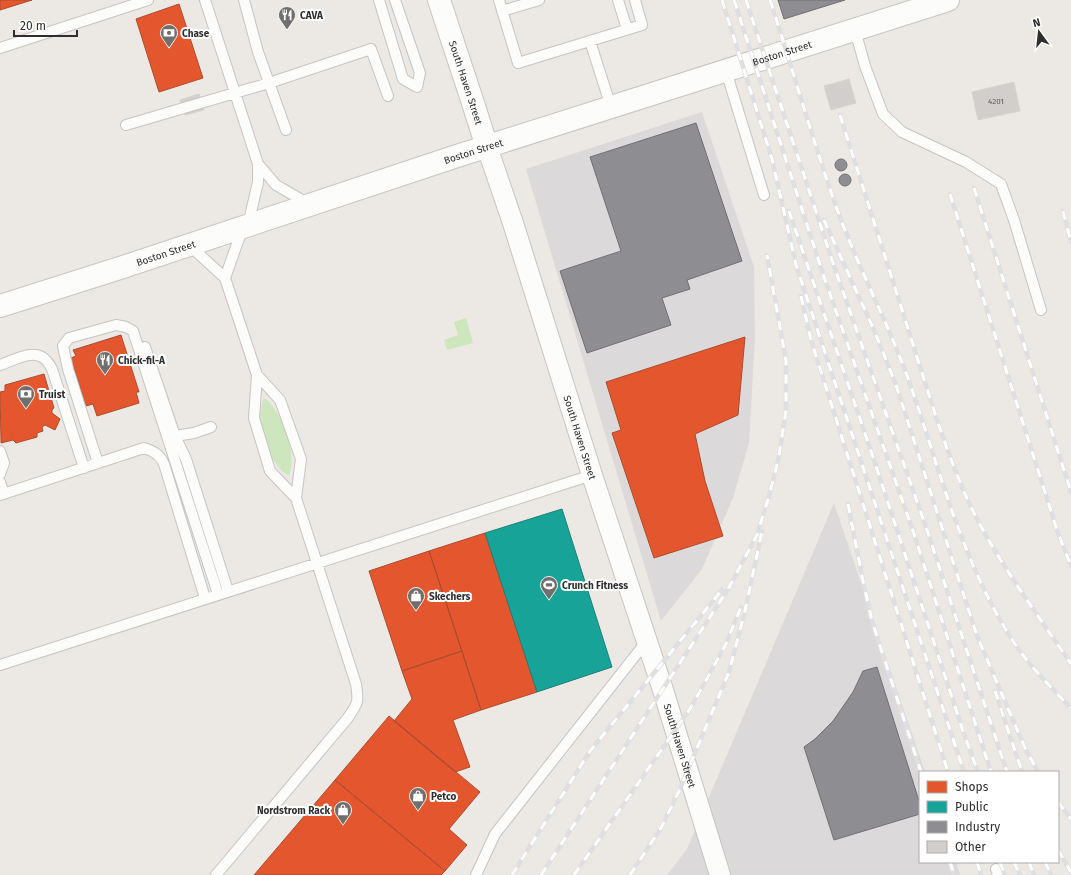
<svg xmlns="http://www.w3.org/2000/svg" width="1071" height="875" font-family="'Fira Sans',sans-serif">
<rect width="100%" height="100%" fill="#ece8e4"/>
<!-- industrial -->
<path fill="#dcd9db" d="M 702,112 L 754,267 L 755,338 L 749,443 L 733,498 L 702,569 L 661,621 L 526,169 Z
M 834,503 L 925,772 L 920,772 L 920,862 L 956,862 L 960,875 L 667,875 L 687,849 Z"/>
<!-- green -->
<path fill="#cee6be" d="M 466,318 L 473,343 L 447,350 L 444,340 L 458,335 L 454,322 Z
M 263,399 L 266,399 C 283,415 298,454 289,476 L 282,471 L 273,460 L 261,424 L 260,416 Z"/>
<!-- shops -->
<path fill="#e4572e" stroke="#ad4b2e" d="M 0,0 L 32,0 L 0,10 Z
M 179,4 L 203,78 L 159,92 L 136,19 Z
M 121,335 L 139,392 L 136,392 L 139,403 L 97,416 L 93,404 L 86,406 L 71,358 L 76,356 L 73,350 Z
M 745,337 L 738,415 L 695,434 L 705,481 L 723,536 L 654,558 L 612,433 L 621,430 L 606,382 Z
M 44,374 L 54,408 L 52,410 L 52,413 L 60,419 L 55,430 L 45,425 L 42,427 L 43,431 L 37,433 L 37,437 L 16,443 L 13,440 L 1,443 L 0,392 L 5,391 L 5,385 Z
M 485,533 L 537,692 L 481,710 L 429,551 Z
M 429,551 L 462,651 L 402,671 L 369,571 Z
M 462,651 L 481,710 L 453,720 L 470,767 L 455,772 L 394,721 L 412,699 L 402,671 Z
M 389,716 L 480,792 L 449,829 L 467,845 L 445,871 L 335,780 Z
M 335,780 L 445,871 L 441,875 L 254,875 Z"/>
<!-- public -->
<path fill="#17a398" stroke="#1e8078" d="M 562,509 L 612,667 L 537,692 L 485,533 Z"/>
<!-- industry -->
<path fill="#8d8d92" stroke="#707074" d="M 778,0 L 845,0 L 784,19 Z
M 696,123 L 742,261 L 687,280 L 690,289 L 662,298 L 671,325 L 587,353 L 560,271 L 621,251 L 590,157 Z
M835 165a6 6 0 1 1 12 0a6 6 0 1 1-12 0Z
M839 180a6 6 0 1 1 12 0a6 6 0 1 1-12 0Z
M 877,667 L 920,804 L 920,814 L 834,840 L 804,747 L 815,739 L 833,721 L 853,692 L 863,671 Z"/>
<!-- building -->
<path fill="#d1cecb" stroke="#d7d4d0" d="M 849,79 L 856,103 L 831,110 L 824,86 Z
M 1014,82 L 1020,111 L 978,120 L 972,92 Z
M 199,94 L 204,110 L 185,115 L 180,100 Z"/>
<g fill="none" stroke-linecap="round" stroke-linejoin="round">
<defs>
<path id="lane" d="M 205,0 L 258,164 L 258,182 L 248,225
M 244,0 L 258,52 L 286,130
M 379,0 L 403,79 L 417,87 L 420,73 L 395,0
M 499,0 L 518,63 L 642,25 L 635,0
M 618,0 L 627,29
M 502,11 L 539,0
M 855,30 L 865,66 L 883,114 L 902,132 L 966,162 L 1001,184 L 1014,220 L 1041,310
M 590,41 L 611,107
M 0,48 L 148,0
M 726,71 L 764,195
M 126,125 L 269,83 L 371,49 L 388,96
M 258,164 L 276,185 L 309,204
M 189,245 L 225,278 L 257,375 L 254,418 L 270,471 L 296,498 L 356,684 C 359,703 358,703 347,719 L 216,875
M 225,278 L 243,227
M 145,347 L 175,436 L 186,459 L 228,591
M 0,365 C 12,361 30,350 42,357 C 47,360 50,365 52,369 L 84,468
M 257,375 L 280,400 L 301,459 L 296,498
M 175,436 L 194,433 L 211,427
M 0,451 L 4,463 L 0,474
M 98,463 L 68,369 L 63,346 L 69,338 L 116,325 L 126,327 L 133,331 L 218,594
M 0,482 L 4,494
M 0,495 L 144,448 C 154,451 160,455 164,464 L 205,598
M 0,665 L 592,475
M 996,869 L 998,875
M 476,875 L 495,834 L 646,642"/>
<g id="street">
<path id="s1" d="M 487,147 L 513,223 L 592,475 L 663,690 L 720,875"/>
</g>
<g id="secondary">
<path id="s2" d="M 439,0 L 472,100 L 487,147"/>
<path id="s3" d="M 0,306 L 123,267 L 457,156 L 948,0"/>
</g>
</defs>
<!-- lane casing -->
<use href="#lane" stroke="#c5c4c5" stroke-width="12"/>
<!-- street casing -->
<use href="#street" stroke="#c5c4c5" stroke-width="22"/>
<!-- secondary casing -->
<use href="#secondary" stroke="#c5c4c5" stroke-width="24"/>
<!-- lane -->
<use href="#lane" stroke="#fcfcfb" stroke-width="10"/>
<!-- street -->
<use href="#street" stroke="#fcfcfb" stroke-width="20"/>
<!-- secondary -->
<use href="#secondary" stroke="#fcfcfb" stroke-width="22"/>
<defs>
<path id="rail" d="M 722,0 L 772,159 L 796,265 L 964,772
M 734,0 L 823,274 L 913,531 L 991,772
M 746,0 L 835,269 L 926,527 L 1007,772
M 770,0 C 793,70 813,142 838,212 C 859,269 888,323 909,381 C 940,469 961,561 1013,641 C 1029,666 1051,687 1071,708
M 840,115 L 937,420 C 947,449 957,477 970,505 C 997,561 1036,612 1071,664
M 974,188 L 1071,492
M 950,194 L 1058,533 L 1071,566
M 789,211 L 874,460 L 965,737 L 978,772
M 1063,211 L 1071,242
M 824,220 L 874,330 L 896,385 L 977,636 L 1025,748 L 1038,772
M 801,296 L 811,340 L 948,772
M 848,504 L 863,581 L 872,621 L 921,772
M 995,691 L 1022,772
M 1058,802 L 1071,819
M 1058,850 L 1071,872
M 950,862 L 954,875
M 977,862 L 981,875
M 1000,862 L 1005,875
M 1014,862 L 1020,875
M 1029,862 L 1034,875
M 1045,862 L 1051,875
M 512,875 L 590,751 L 722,590
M 541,875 L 727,591 L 757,535 L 769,496 L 778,461 L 786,411 L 786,361 L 767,255
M 574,875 L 690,709 L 725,646 L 741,607
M 630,875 L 661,828 L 679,791 L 729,672 L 745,611 L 762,531"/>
</defs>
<!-- rail casing -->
<use href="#rail" stroke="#dfdfe1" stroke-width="4.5"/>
<!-- rail -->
<use href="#rail" stroke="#fff" stroke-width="3" stroke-dasharray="9" stroke-linecap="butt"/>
</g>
<!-- icons -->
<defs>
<symbol id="restaurant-pin" viewBox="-11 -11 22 30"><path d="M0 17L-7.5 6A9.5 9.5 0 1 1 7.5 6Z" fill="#706f6e" stroke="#fff"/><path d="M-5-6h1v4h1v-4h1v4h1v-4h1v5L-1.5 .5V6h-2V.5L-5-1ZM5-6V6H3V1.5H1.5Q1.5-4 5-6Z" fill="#fff"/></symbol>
<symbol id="bank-pin" viewBox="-11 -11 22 30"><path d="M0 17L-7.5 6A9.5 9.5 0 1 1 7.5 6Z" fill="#706f6e" stroke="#fff"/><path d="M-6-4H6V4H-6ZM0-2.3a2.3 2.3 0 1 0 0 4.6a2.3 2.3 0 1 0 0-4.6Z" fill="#fff"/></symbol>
<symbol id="stadium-pin" viewBox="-11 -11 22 30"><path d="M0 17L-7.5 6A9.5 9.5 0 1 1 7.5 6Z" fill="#706f6e" stroke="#fff"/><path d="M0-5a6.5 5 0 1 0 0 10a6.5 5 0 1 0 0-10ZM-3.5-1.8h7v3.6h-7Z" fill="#fff"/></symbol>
<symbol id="shop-pin" viewBox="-11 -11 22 30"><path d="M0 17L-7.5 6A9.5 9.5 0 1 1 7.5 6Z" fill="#706f6e" stroke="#fff"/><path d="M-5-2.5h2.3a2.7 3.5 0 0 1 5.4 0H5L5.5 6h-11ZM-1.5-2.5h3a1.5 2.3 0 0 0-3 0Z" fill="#fff"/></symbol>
</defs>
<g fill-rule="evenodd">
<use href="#restaurant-pin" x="277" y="5" width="20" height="27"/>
<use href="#bank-pin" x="159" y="23" width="20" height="27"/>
<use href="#restaurant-pin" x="95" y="350" width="20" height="27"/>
<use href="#bank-pin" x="16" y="384" width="20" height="27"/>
<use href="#stadium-pin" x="539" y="575" width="20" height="27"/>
<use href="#shop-pin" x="406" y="586" width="20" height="27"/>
<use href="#shop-pin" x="408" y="786" width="20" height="27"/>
<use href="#shop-pin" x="333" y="800" width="20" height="27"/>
</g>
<g text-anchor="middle" stroke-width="4" stroke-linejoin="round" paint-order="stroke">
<!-- number labels -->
<g font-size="8" fill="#585857">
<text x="996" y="104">4201</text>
</g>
<!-- poi labels -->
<g font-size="10" font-weight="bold" fill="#2e2e2e" stroke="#fff" text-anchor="start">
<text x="300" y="19">CAVA</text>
<text x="182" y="37">Chase</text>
<text x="118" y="364">Chick-fil-A</text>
<text x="39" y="398">Truist</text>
<text x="562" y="589">Crunch Fitness</text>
<text x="429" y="600">Skechers</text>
<text x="431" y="800">Petco</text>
<text x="330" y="814" text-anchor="end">Nordstrom Rack</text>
</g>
<!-- street labels -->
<g font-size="10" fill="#2e2e2e" stroke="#fff">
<text dy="4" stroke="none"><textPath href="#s3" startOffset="822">Boston Street</textPath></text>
<text dy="4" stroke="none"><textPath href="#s2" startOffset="87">South Haven Street</textPath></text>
<text dy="4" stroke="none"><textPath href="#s3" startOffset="498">Boston Street</textPath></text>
<text dy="4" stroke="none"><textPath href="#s3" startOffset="174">Boston Street</textPath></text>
<text dy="4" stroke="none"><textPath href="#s1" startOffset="305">South Haven Street</textPath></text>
<text dy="4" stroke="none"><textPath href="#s1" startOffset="629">South Haven Street</textPath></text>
</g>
</g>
<!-- legend -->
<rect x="919" y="771" width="140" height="92" fill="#ffffff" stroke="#ababab"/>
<rect x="927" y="781" width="20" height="12" fill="#e4572e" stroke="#ababab"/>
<text x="955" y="791" font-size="12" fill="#2e2e2e">Shops</text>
<rect x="927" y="801" width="20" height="12" fill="#17a398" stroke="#ababab"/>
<text x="955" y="811" font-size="12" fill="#2e2e2e">Public</text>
<rect x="927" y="821" width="20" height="12" fill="#8d8d92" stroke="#ababab"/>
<text x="955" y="831" font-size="12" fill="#2e2e2e">Industry</text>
<rect x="927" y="841" width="20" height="12" fill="#d1cecb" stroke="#ababab"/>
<text x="955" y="851" font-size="12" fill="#2e2e2e">Other</text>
<!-- north arrow -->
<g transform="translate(1039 32) rotate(345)" stroke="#ffffff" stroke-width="3" paint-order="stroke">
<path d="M0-3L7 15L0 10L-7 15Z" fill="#2e2e2e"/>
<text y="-6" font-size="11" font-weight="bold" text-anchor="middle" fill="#2e2e2e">N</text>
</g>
<!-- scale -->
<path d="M14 30v6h63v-6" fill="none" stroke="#2e2e2e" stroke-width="2"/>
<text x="20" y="30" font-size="12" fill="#2e2e2e" stroke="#ffffff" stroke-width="3" paint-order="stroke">20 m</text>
</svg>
